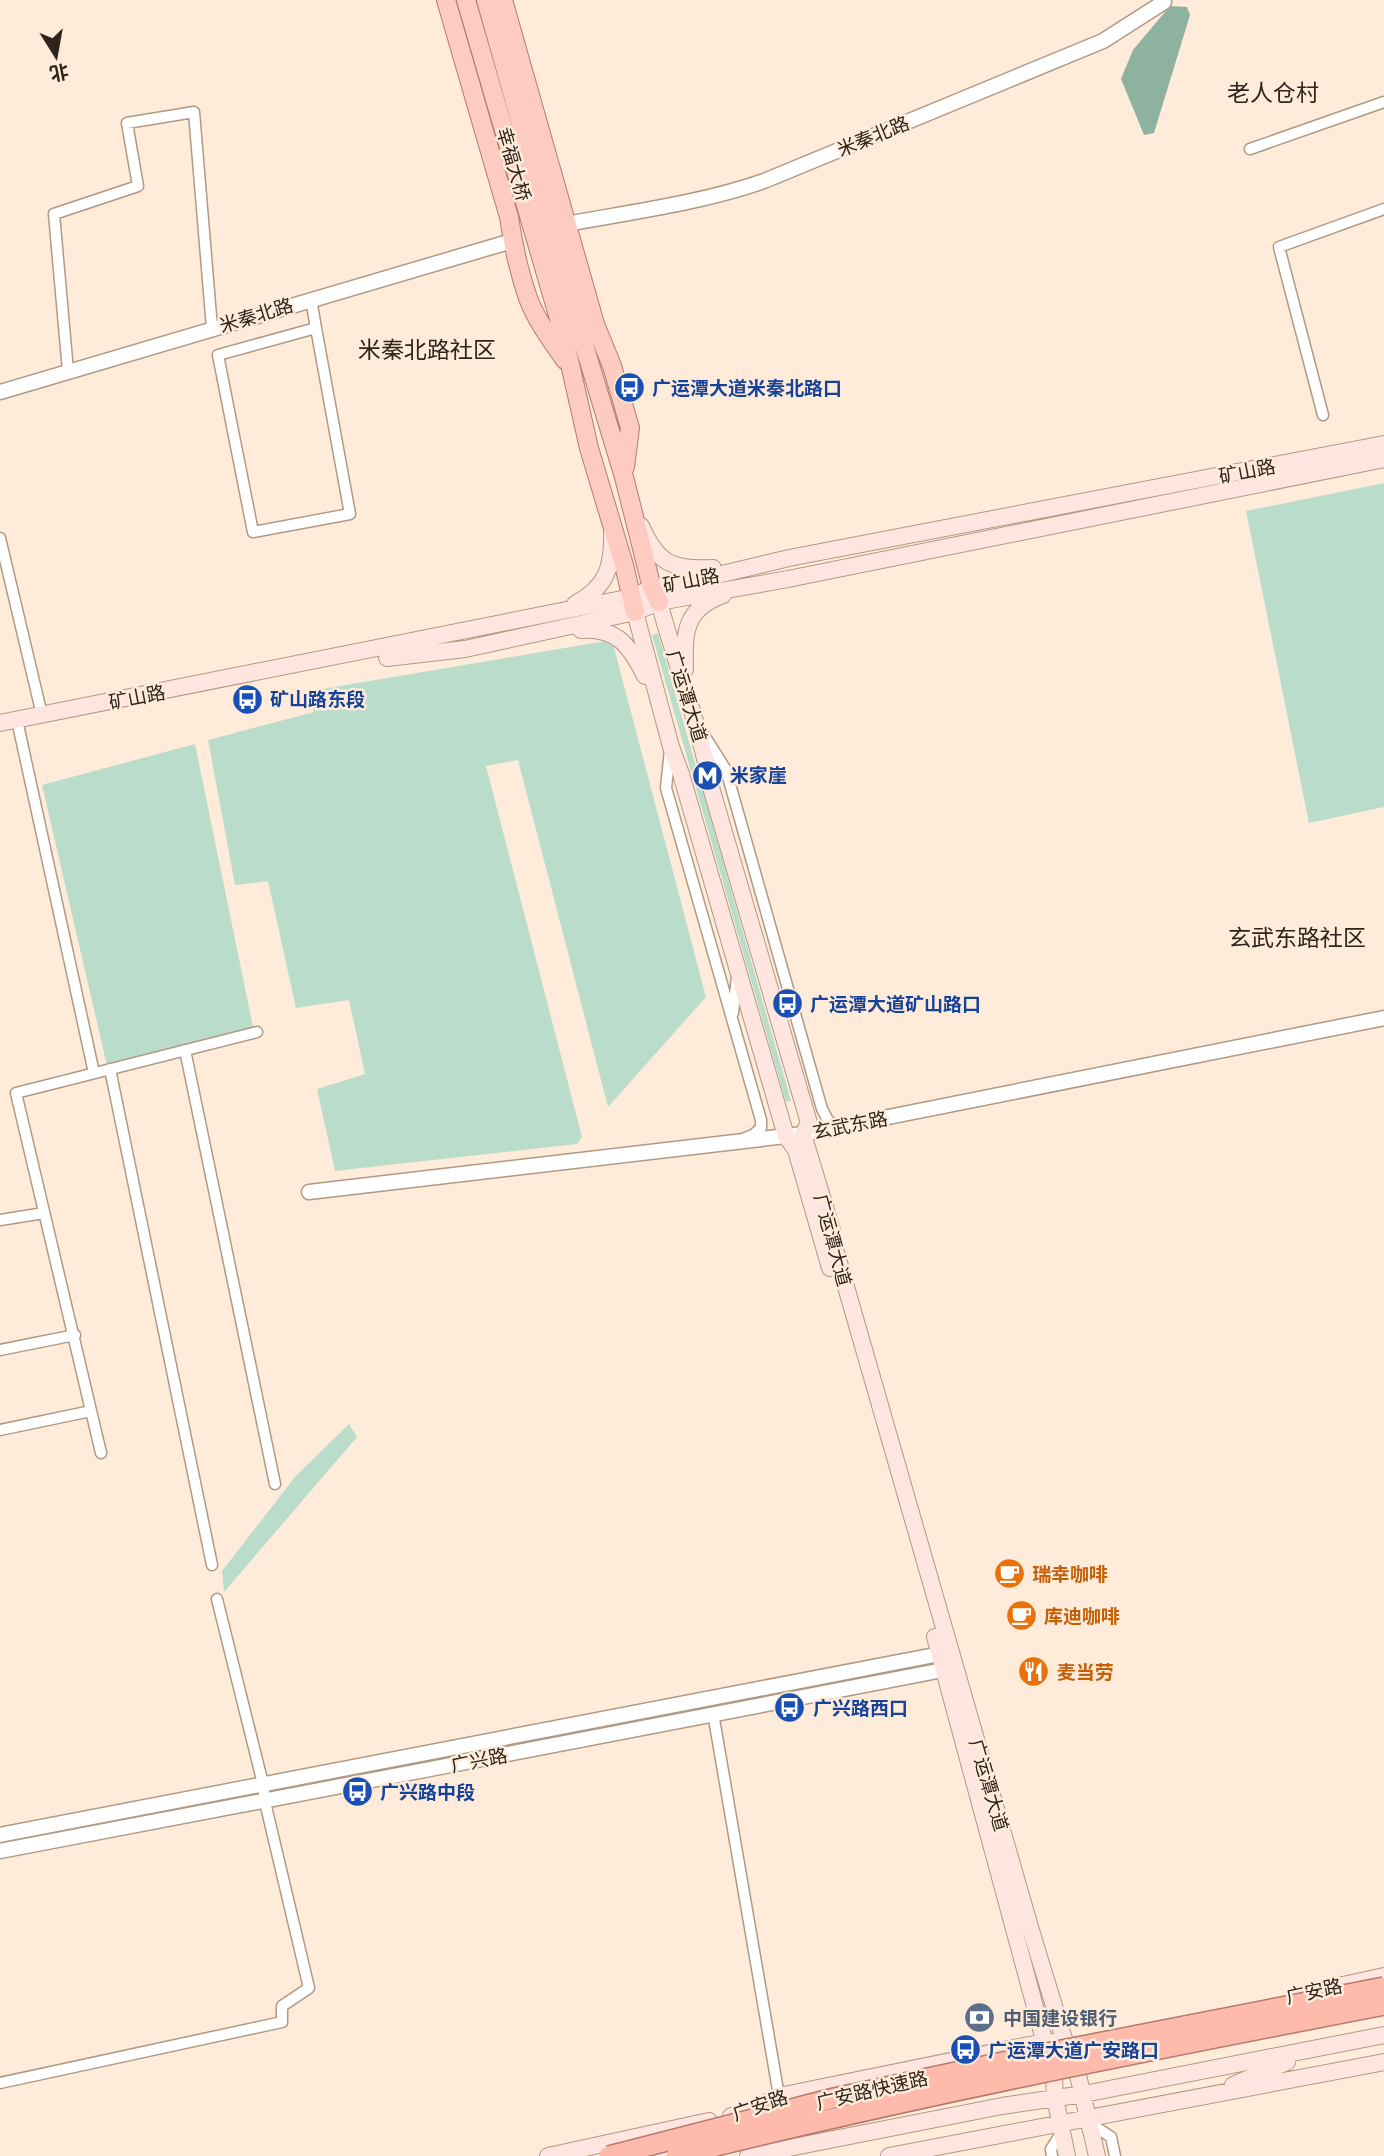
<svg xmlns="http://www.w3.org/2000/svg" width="1384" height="2156" font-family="'Work Sans','Noto Sans SC',sans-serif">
<rect width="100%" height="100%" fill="#ffebd9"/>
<!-- green -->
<path fill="#baddcb" d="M 1384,483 L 1384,807 L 1309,823 L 1246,511 Z
M 658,633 L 791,1101 L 786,1102 L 652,635 Z
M 612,640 L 706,997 L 608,1107 L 518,760 L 486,766 L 582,1137 L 577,1144 L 335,1171 L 317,1089 L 365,1074 L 349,1000 L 296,1008 L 268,881 L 235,885 L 208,740 L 314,712 L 310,691 Z
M 195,744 L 254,1032 L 108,1070 L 42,785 Z
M 349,1424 L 357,1437 L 224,1592 L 222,1571 L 295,1477 Z"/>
<!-- forest -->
<path fill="#8db29f" d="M 1170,6 L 1187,7 L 1190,15 L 1154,133 L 1144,135 L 1121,79 L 1133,50 Z"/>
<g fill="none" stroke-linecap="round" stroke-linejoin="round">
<defs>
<path id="minor" d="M 1250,149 L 1384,102
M 311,299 L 316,328 L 350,514 L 253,532 L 218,355 L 316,328
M 68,371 L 54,214 L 138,186 L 127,123 L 194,112 L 212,328
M 1323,415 L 1279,247 L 1384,209
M 0,538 L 42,715
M 17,720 L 94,1073
M 702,732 L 726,770 L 822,1109 L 829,1122 L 841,1126
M 670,750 L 666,788 L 761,1120 L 761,1128 L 753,1135 L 745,1138
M 733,1013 L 737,977
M 185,1050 L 275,1484
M 110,1069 L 212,1565
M 0,1220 L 44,1213
M 0,1350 L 75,1335
M 0,1430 L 91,1411
M 101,1453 L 16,1093 L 257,1032
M 713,1713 L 779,2096
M 0,2083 L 282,2022 L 282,2006 L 309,1988 L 265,1802 L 263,1784 L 217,1599
M 1091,2124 L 1111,2137 L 1115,2156
M 1052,2156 L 1051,2149 L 1062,2132"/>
<path id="tertiary" d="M 566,224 C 632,212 701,203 764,181 L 1103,41 L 1164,2
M 0,392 L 512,241
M 309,1192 L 803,1134 L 1384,1018
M 0,1835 L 940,1654 L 948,1657
M 0,1851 C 315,1793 628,1729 943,1670 L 954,1673"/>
<path id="secondary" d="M 641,526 C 658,564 672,570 713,568
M 659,602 C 676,665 700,726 712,791 L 809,1123 L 803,1134 L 832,1230 L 836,1252 L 1030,1927 L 1065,2042 L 1077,2071 L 1097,2156
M 575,604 C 606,588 613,567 612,533
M 635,612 L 671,747 L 681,774 L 786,1136 L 796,1150 L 830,1268
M 581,630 C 618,628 630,646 645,676
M 387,658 L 465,649 L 635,612 L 659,602 L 788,579 L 1384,459
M 685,670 C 684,633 684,609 723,595
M 0,723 L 632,597 L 652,588 L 722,574 L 789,558 L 1384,444
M 935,1637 L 1054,2077 L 1055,2098 L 1067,2156
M 1311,1992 L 1384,1976
M 1233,2085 L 1287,2062
M 731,2116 L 742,2114 L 779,2096 L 1044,2042 L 1052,2042
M 548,2156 L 709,2121
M 748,2156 L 1002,2106 L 1084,2094 L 1384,2035
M 889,2156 L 1384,2062"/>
<path id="primary" d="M 446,0 L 509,217 C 513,244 519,272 528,298 C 536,320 552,341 565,360
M 466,0 L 562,329 L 589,448 L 624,565 L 635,612
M 486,0 L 578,325 L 624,477 L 652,588 L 659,602
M 503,0 L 595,324 L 612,366 L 630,428 L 625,467"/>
</defs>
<!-- minor casing -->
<use href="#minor" stroke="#b09985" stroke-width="13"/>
<!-- tertiary casing -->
<use href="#tertiary" stroke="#b09985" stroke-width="17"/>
<!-- secondary casing -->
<use href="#secondary" stroke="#b09985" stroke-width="18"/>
<!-- primary casing -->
<use href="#primary" stroke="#b57a6b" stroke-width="20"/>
<!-- minor -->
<use href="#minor" stroke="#fff" stroke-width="10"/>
<!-- tertiary -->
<use href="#tertiary" stroke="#fff" stroke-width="14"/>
<!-- secondary -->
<use href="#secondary" stroke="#fee5e0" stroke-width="16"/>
<!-- primary -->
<use href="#primary" stroke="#fecbc0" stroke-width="18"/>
<defs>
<path id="trunk-bridge" d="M 609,2156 L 834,2098 L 1031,2056 L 1384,1987
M 676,2156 C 910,2097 1147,2051 1384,2005"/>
</defs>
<!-- trunk-bridge casing -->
<use href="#trunk-bridge" stroke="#b57a6b" stroke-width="22" stroke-linecap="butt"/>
<!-- trunk-bridge -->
<use href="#trunk-bridge" stroke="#febaab" stroke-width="19"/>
</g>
<!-- icons -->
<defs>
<symbol id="bus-disc" viewBox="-11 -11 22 22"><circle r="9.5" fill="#1a4fb4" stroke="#ffebd9"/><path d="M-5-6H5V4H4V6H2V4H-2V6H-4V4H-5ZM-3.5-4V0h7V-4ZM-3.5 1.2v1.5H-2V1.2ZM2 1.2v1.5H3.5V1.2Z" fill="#fff"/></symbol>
<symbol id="metro-disc" viewBox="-11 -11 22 22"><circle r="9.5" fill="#1a4fb4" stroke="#ffebd9"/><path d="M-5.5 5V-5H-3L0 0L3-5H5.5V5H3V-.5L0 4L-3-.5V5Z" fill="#fff"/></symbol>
<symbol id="cafe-disc" viewBox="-11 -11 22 22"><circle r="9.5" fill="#e8710a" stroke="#ffebd9"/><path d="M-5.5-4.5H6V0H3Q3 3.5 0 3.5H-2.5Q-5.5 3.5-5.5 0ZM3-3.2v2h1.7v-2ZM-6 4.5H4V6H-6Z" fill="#fff"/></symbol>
<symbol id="restaurant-disc" viewBox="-11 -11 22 22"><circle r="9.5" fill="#e8710a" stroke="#ffebd9"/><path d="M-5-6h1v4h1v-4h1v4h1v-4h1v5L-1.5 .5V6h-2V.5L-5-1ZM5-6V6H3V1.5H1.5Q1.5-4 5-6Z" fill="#fff"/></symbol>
<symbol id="bank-disc" viewBox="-11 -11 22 22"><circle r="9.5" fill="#5c6f8a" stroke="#ffebd9"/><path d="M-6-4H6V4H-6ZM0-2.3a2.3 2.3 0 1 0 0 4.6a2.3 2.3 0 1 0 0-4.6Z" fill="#fff"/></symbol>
</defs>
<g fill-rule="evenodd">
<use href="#bus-disc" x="612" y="370" width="35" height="35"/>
<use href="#bus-disc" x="230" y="682" width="35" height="35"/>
<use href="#metro-disc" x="690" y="758" width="35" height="35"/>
<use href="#bus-disc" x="770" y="986" width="35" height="35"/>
<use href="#cafe-disc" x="992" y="1556" width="35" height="35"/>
<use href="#cafe-disc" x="1004" y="1598" width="35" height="35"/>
<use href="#restaurant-disc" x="1016" y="1654" width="35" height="35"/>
<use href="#bus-disc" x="772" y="1690" width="35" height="35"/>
<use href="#bus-disc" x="340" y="1774" width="35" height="35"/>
<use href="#bank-disc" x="962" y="2000" width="35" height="35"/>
<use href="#bus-disc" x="948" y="2032" width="35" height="35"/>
</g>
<g text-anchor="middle" stroke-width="5" stroke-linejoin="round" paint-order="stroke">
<!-- street labels -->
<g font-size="19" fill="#2e241c" stroke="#ffebd9">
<text transform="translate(873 136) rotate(-22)" y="7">米秦北路</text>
<text transform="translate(514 164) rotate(74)" y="7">幸福大桥</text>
<text transform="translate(256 315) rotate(-17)" y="7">米秦北路</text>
<text transform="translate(1247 471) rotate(-11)" y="7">矿山路</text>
<text transform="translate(691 580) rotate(-11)" y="7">矿山路</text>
<text transform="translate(687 696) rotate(73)" y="7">广运潭大道</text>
<text transform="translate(137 697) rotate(-11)" y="7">矿山路</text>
<text transform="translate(850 1125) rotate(-11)" y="7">玄武东路</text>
<text transform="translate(833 1240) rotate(75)" y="7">广运潭大道</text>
<text transform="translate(479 1760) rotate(-11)" y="7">广兴路</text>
<text transform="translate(989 1785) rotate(74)" y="7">广运潭大道</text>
<text transform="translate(1314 1991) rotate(-12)" y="7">广安路</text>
<text transform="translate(872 2090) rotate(-13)" y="7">广安路快速路</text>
<text transform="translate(760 2105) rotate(-19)" y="7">广安路</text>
</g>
<!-- transit labels -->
<g font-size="19" font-weight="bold" fill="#164399" stroke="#ffebd9" text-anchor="start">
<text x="652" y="395">广运潭大道米秦北路口</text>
<text x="270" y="706">矿山路东段</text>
<text x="730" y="782">米家崖</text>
<text x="810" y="1011">广运潭大道矿山路口</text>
<text x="813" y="1715">广兴路西口</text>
<text x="380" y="1799">广兴路中段</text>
<text x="988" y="2057">广运潭大道广安路口</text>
</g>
<!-- food labels -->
<g font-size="19" font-weight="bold" fill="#c56008" stroke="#ffebd9" text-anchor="start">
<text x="1032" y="1581">瑞幸咖啡</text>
<text x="1044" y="1623">库迪咖啡</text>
<text x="1057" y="1679">麦当劳</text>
</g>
<!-- service labels -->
<g font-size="19" font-weight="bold" fill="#4e5e75" stroke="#ffebd9" text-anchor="start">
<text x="1003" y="2025">中国建设银行</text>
</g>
<!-- quarter labels -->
<g font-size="23" fill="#2e241c" stroke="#ffebd9">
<text x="1273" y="101">老人仓村</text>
<text x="427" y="358">米秦北路社区</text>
<text x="1297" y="946">玄武东路社区</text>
</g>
</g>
<!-- north arrow -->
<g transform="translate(56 56) rotate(169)" stroke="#ffebd9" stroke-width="5" paint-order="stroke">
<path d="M0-5L12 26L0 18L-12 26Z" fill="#2e241c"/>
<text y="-10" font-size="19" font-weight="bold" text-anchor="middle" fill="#2e241c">北</text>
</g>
</svg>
